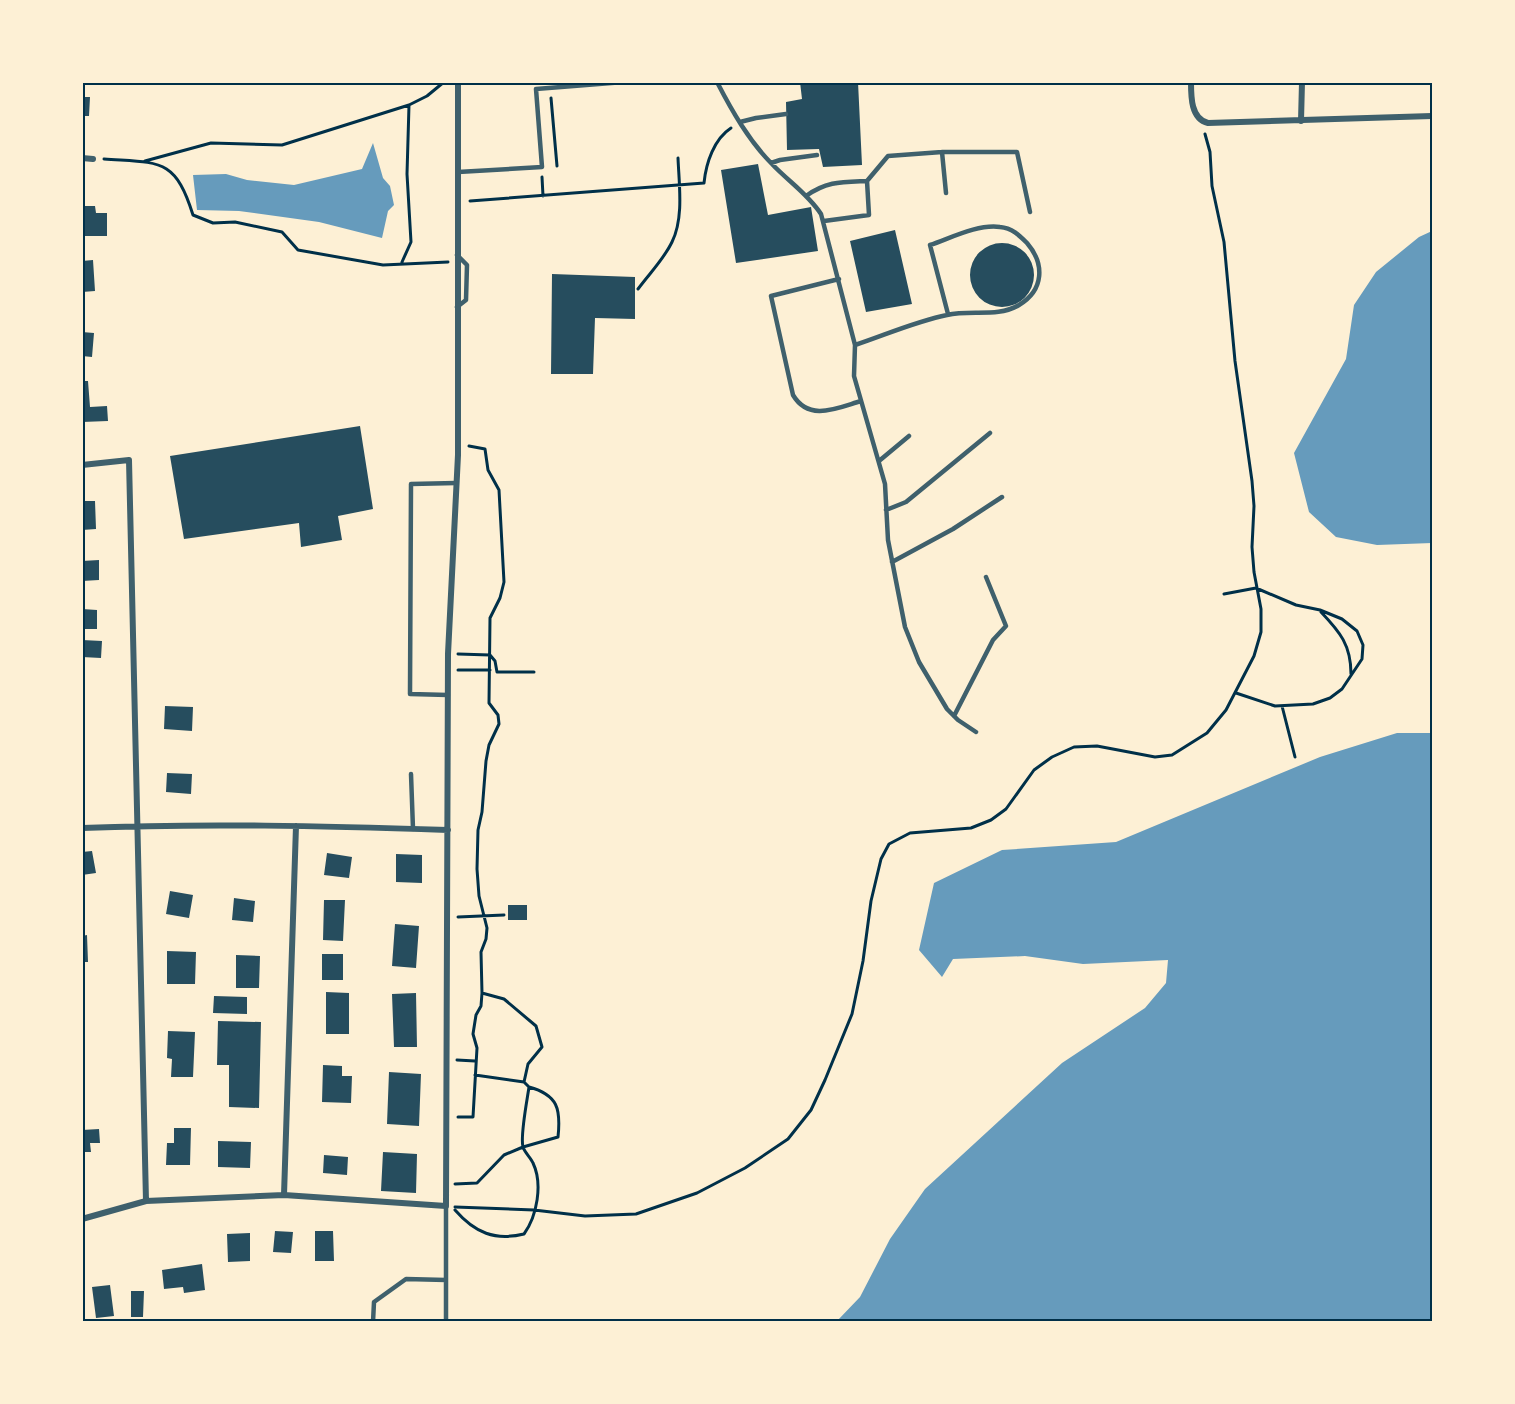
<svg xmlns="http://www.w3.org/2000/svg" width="1515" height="1404" font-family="Helvetica,sans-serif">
<rect width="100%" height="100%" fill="#fdf0d5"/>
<!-- water -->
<path fill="#669bbc" d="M 373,143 L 383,178 L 390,186 L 394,205 L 388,211 L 382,238 L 319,222 L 239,211 L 197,210 L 193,175 L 226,174 L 247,180 L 294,185 L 362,169 Z
M 1432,231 L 1432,543 L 1377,545 L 1336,537 L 1309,512 L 1294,453 L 1346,359 L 1354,305 L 1376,272 L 1419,237 Z
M 1397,733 L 1432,733 L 1432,1321 L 837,1321 L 860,1297 L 890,1239 L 925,1189 L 1062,1063 L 1145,1008 L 1166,983 L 1168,960 L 1083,964 L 1025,956 L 953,959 L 942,977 L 919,950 L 934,883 L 1002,850 L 1116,842 L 1320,757 Z"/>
<!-- building -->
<path fill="#264d5e" d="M 800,82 L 858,82 L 862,165 L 823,167 L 819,149 L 787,150 L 786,102 L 802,99 Z
M 82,97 L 90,97 L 89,116 L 82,116 Z
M 758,164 L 768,215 L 811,207 L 818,251 L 736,263 L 721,170 Z
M 82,206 L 95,206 L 96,213 L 107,213 L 107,236 L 82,236 Z
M 895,230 L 912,304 L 866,312 L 850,241 Z
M970 275a32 32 0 1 1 64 0a32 32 0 1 1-64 0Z
M 93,260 L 95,291 L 82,292 L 82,261 Z
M 552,274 L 635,277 L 635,319 L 595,318 L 593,374 L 551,374 Z
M 82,332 L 94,333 L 92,357 L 82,356 Z
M 82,381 L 88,381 L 90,407 L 107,406 L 108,421 L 82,422 Z
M 360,426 L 373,509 L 338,516 L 342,540 L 301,547 L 299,523 L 184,539 L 170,456 Z
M 82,501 L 95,501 L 96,529 L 82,530 Z
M 99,560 L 99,580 L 82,581 L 82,561 Z
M 82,609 L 97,610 L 97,629 L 82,629 Z
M 82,640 L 102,641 L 101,658 L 82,657 Z
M 165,706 L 193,707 L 192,731 L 164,729 Z
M 167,773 L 192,774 L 191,794 L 166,792 Z
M 92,851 L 96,873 L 82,875 L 82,852 Z
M 327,853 L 352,857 L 349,878 L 324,875 Z
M 396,854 L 422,855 L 422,883 L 396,882 Z
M 170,891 L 193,895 L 189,918 L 166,914 Z
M 234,898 L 255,901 L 253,922 L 232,920 Z
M 324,900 L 345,900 L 343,941 L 323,940 Z
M 508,905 L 527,905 L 527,920 L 508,920 Z
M 395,924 L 419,926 L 416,968 L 392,966 Z
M 87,935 L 88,962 L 82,962 L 82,936 Z
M 167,951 L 196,952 L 195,984 L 167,984 Z
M 322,954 L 343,954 L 343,980 L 322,980 Z
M 236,955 L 260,956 L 259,988 L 236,988 Z
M 82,992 L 84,992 L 85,1031 L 82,1032 Z
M 326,992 L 349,993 L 349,1034 L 326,1034 Z
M 416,993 L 417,1047 L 394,1047 L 392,994 Z
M 214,996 L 247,997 L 247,1014 L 213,1013 Z
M 218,1021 L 261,1022 L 259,1108 L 229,1107 L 229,1065 L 217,1065 Z
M 168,1031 L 195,1032 L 193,1077 L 171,1077 L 172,1059 L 167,1058 Z
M 323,1065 L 342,1066 L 342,1076 L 352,1076 L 351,1103 L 322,1102 Z
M 389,1072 L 421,1074 L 419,1126 L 387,1124 Z
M 174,1128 L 191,1128 L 190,1165 L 166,1165 L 167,1143 L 174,1143 Z
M 99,1129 L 100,1143 L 90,1143 L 91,1152 L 82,1152 L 82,1130 Z
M 218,1141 L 251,1142 L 250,1168 L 218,1167 Z
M 383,1152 L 417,1154 L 416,1193 L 381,1191 Z
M 324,1155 L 348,1157 L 347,1175 L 323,1173 Z
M 275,1231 L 293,1232 L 291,1253 L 273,1252 Z
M 315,1231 L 333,1231 L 334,1261 L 315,1261 Z
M 250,1233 L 250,1261 L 228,1262 L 227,1234 Z
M 202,1264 L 205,1290 L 184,1293 L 183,1287 L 164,1289 L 162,1270 Z
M 110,1285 L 114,1316 L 96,1318 L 92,1287 Z
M 131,1291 L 144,1291 L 143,1317 L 131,1317 Z"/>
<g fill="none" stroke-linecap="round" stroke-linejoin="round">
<!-- path -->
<path stroke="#003049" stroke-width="3" d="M 551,98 L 557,166
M 104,159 C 159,163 175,157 193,215 L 213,223 L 235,222 L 282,232 L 298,250 L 383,265 L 448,262
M 145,161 L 211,143 L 282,145 L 409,105 L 427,96 L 444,82
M 542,177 L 543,196
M 470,201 L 704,183 C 706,163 714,139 731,128
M 402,262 L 411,242 L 407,174 L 409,105
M 638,289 C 649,274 664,259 672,242 C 684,218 679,184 678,158
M 1224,594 L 1256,588 L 1296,605 L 1320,610 L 1342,619 L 1357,631 L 1363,645 L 1362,659 L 1342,689 L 1330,698 L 1313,704 L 1275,706 L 1236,693
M 1321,612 C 1340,632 1351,645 1351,674
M 458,654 L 490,655 L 495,661 L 497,672 L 534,672
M 458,670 L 490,670
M 1282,706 L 1295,757
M 458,917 L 504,915
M 457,1060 L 475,1061
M 475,1075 L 524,1082
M 458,1117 L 473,1117 L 477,1048 L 473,1034 L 476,1015 L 481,1006 L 482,993
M 455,1184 L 477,1183 L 504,1155 L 523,1147 L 558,1137 C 561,1109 558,1095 529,1087
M 455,1207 L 534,1210 L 585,1216 L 636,1214 L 697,1193 L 745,1168 L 788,1139 L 811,1110 L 825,1080 L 852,1014 L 863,961 L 871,901 L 881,859 L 889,844 L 910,833 L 971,828 L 991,820 L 1006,809 L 1034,770 L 1052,757 L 1074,747 L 1097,746 L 1155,757 L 1172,755 L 1207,733 L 1226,710 L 1254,656 L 1261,632 L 1261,609 L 1254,572 L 1252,547 L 1254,506 L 1252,481 L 1235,361 L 1224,242 L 1212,186 L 1210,152 L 1205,134
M 455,1210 C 475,1233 495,1241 524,1234 C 537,1216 543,1184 533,1163 C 531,1158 525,1153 523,1147 C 520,1136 527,1101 529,1087 L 524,1082 L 528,1064 L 542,1047 L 536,1026 L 504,999 L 482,993 L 481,952 L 486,939 L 487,928 L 479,896 L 477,869 L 478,830 L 482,812 L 486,761 L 489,745 L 499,724 L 498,715 L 489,703 L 490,618 L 500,598 L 504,582 L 499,490 L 488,470 L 485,449 L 469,446"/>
<!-- service -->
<path stroke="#3f606c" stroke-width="4.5" d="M 717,82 C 732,111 749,141 772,164 C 788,181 808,194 821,214 L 855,345 L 854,376 L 885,484 L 888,540 L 905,627 L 919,662 L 947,709 L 958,720 L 976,732
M 740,122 L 756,118 L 786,114
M 942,152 L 946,193
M 771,163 L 780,160 L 817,155
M 458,172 L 542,167 L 536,89 L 624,82
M 867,181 L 888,156 L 942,152 L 1017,152 L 1030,212
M 806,196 C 827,181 842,182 867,181 L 869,215 L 824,221
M 457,255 L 467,265 L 466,300 L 457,307
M 839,279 L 771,296 L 793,395 C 809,422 837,408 861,401
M 855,345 C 885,335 917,321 947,315 C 971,309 997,318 1019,305 C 1044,290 1045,264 1027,243 C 1019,235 1012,228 1000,227 C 977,224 951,238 930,245 L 948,314
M 879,461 L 909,436
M 886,510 L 906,502 L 990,433
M 892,562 L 953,529 L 1002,497
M 448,695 L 410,694 L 411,484 L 456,483
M 954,716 L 993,640 L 1006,626 L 986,577
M 411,774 L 413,829
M 373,1322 L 374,1302 L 406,1279 L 446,1280
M 446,1322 L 446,1206"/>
<!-- minor -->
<path stroke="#3f606c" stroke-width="6" d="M 1191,82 C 1191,97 1191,119 1208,123 L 1432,116
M 1301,121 L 1302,82
M 82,158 L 93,159
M 82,465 L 129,460 L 146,1201
M 82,828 C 204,823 326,826 448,830
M 284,1195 L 296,826
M 82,1219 L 146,1201 L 284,1195 L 446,1206 L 448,654 L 458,455 L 458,82"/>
</g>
<!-- border -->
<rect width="1515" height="1404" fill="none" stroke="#fdf0d5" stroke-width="168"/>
<rect x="84" y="84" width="1347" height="1236" fill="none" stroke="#003049" stroke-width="2"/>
</svg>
